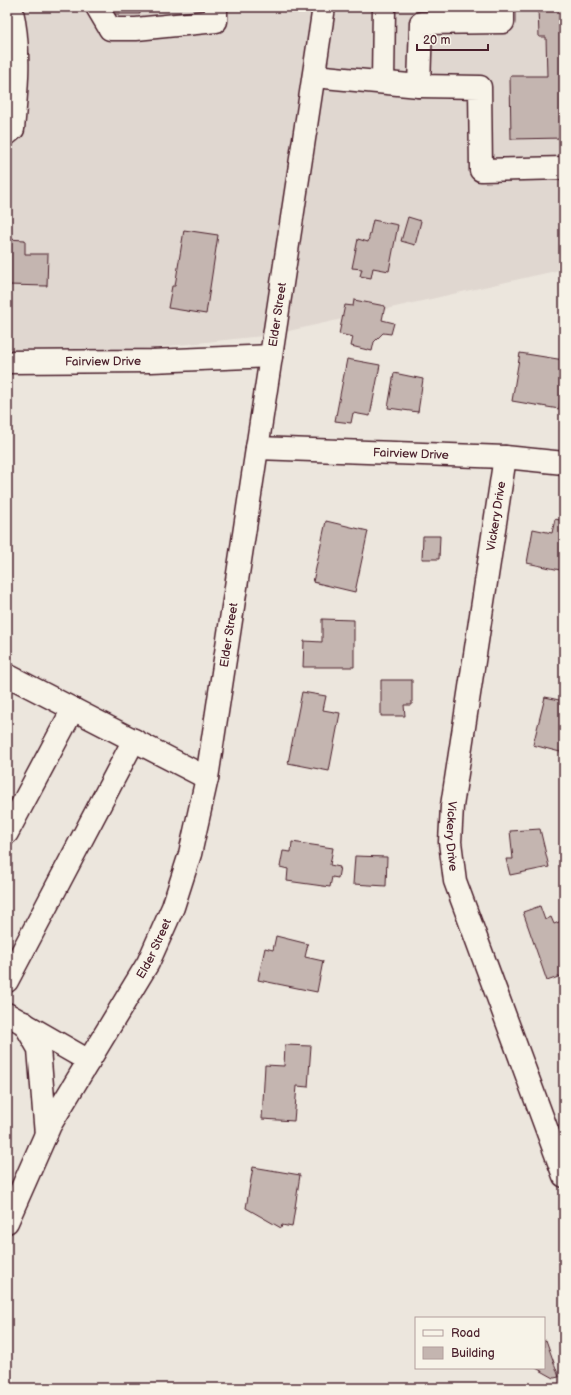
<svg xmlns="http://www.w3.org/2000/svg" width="571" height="1395" font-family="'Balsamiq Sans',sans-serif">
<rect width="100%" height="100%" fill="#ece6dd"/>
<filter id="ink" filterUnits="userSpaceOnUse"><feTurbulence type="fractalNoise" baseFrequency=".025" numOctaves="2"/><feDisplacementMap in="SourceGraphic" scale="8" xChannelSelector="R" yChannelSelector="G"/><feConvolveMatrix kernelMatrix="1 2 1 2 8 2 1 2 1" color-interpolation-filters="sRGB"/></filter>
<g filter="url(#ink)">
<!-- built -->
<path fill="#e0d7d0" d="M 7,7 L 564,7 L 564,269 L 271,335 L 7,364 Z"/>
<!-- building -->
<path fill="#c4b5b0" stroke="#4a1f2b" d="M 112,7 L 140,7 L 140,14 L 112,14 Z
M 538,7 L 564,7 L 564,138 L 511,139 L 510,76 L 547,76 L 546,37 L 539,37 Z
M 408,217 L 421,221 L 415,245 L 401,241 Z
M 373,220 L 398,225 L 389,271 L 373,268 L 371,278 L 360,276 L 362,269 L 352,268 L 358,239 L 368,242 Z
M 184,230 L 218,235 L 206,314 L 168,308 L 172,286 L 175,286 Z
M 7,239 L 25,240 L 25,254 L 48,254 L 47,286 L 7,285 Z
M 354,300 L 385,306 L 382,320 L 394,323 L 391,334 L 383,333 L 374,342 L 372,351 L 351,346 L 353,337 L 339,334 L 345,305 L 353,306 Z
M 520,353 L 564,360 L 564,376 L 559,409 L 512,401 Z
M 347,359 L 380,365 L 370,416 L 353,413 L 351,423 L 335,421 Z
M 394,373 L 423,379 L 418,412 L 388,408 Z
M 555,519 L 564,521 L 564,555 L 560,570 L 527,563 L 533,529 L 552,533 Z
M 326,521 L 368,531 L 355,592 L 313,582 Z
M 423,536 L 440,536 L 439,559 L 422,559 Z
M 322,619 L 354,620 L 354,667 L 303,667 L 304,641 L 322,642 Z
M 381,680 L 412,680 L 412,705 L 404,705 L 405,716 L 381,716 Z
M 302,692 L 326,696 L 323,710 L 340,713 L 329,771 L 288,763 Z
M 545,697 L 564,701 L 564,753 L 533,745 Z
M 540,829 L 549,867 L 510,875 L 506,859 L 513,859 L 510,831 Z
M 292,842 L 333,848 L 330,865 L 340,867 L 338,878 L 332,877 L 330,887 L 287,881 L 288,869 L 280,867 L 283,851 L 291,852 Z
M 355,856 L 387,857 L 386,886 L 353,884 Z
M 540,906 L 545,920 L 551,917 L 554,924 L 564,920 L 564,938 L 561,939 L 564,948 L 564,975 L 547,981 L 523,912 Z
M 276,936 L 308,944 L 305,957 L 323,961 L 317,992 L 258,980 L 265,948 L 273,950 Z
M 285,1045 L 311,1046 L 308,1087 L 297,1086 L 294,1121 L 262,1119 L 265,1065 L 284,1066 Z
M 253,1167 L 300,1175 L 292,1227 L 282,1225 L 281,1228 L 246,1208 Z
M 546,1340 L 559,1377 L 554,1378 L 536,1368 L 544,1368 L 544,1341 Z"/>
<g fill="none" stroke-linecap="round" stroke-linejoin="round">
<defs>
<g id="minor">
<path d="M 97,7 L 110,29 L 136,29 L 216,21 L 216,7"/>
<path d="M 314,76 L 419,86 L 480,87 L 481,170 L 564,168"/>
<path d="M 383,82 L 384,7"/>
<path d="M 419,86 L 421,23 L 503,22 L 503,7"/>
<path d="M 7,134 L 13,129 C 17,88 21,47 11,7"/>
<path id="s1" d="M 7,362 L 151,361 L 271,356"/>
<path id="s2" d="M 257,448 L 505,457 L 564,463"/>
<path id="s3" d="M 505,457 L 452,806 L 450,842 L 455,881 L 564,1176"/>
<path d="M 7,675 L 207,778"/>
<path d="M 7,833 L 73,709"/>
<path d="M 7,981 L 134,740"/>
<path d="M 7,1014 L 89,1061"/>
<path d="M 24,1023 L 39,1049 L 46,1135"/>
<path id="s4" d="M 7,1222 L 50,1125 L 148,963 L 173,907 L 190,854 L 207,778 L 324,7"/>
</g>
</defs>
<!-- minor casing -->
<use href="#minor" stroke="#4a1f2b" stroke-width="25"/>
<!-- minor -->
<use href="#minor" stroke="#f7f3e8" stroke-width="22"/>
</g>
</g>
<g text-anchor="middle" stroke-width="3" stroke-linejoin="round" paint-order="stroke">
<!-- street labels -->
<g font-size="12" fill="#4a1f2b" stroke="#f7f3e8">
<text dy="4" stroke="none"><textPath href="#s4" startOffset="959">Elder Street</textPath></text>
<text dy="4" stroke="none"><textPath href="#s1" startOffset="96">Fairview Drive</textPath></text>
<text dy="4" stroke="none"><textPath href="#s2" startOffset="154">Fairview Drive</textPath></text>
<text transform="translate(496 516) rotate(-81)" y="4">Vickery Drive</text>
<text dy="4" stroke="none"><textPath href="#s4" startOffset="635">Elder Street</textPath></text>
<text dy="4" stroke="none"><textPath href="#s3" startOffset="383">Vickery Drive</textPath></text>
<text dy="4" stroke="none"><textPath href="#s4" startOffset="311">Elder Street</textPath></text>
</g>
</g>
<!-- margin -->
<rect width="571" height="1395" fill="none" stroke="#f7f3e8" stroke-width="24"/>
<rect x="12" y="12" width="547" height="1371" fill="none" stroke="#4a1f2b" stroke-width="1.5" filter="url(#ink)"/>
<!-- legend -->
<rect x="415" y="1317" width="130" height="52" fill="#f7f3e8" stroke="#b29e9c"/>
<rect x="423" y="1330" width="20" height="6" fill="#f7f3e8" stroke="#b29e9c"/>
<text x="451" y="1337" font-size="12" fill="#4a1f2b">Road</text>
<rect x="423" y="1347" width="20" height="12" fill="#c4b5b0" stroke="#b29e9c"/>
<text x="451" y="1357" font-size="12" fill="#4a1f2b">Building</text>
<!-- scale -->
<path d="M417 44v6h71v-6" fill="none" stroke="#4a1f2b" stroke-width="2"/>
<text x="423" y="44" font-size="12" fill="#4a1f2b" stroke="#f7f3e8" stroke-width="3" paint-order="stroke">20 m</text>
</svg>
